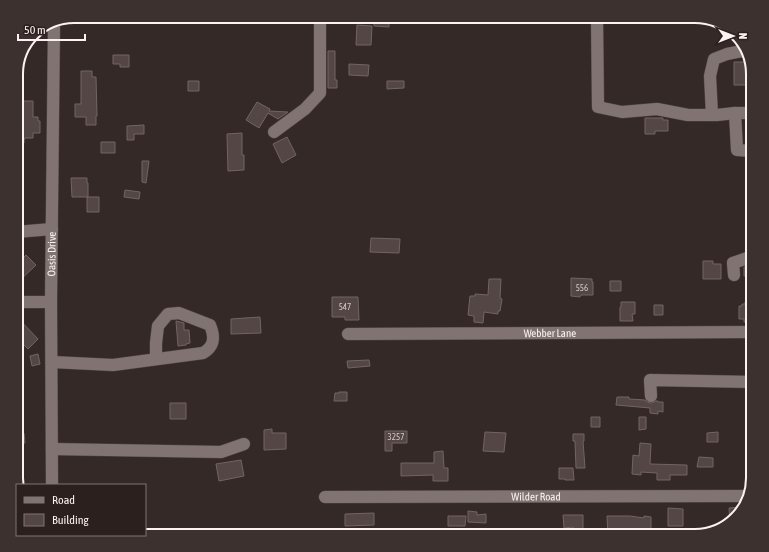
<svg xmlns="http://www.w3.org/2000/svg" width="769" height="552" font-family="'Asap Condensed',sans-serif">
<rect width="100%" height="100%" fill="#352928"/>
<!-- building -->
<path fill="#534644" stroke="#726462" d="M 374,16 L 389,16 L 389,27 L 374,26 Z
M 357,25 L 372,26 L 371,45 L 356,45 Z
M 328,51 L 335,51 L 335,80 L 337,80 L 337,88 L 328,88 Z
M 113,55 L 129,55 L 129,67 L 120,67 L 120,64 L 113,64 Z
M 734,62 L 750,62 L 753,73 L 753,85 L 734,85 Z
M 349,64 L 369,65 L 368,76 L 349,75 Z
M 81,71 L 92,71 L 92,77 L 96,77 L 97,116 L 96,116 L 96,125 L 86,125 L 86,117 L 75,117 L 75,104 L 81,104 Z
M 188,81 L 199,81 L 199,91 L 188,91 Z
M 387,81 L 404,81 L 404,88 L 387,89 Z
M 20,101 L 33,101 L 33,117 L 38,117 L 38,121 L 40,121 L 40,133 L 33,133 L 33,138 L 25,138 L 25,139 L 24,139 L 24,143 L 16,144 L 16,131 L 19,131 L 18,117 L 20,117 Z
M 257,102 L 270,109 L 269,111 L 288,112 L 278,119 L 268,113 L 259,128 L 246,120 Z
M 645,118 L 663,118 L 663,120 L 668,120 L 668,131 L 655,131 L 655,134 L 645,134 Z
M 144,125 L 144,134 L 134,134 L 134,140 L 127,140 L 127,126 Z
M 242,133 L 242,155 L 244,155 L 244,170 L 228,171 L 227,134 Z
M 287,137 L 296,155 L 282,163 L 273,144 Z
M 101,142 L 115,142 L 115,153 L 101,153 Z
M 142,161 L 149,161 L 146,183 L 142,182 Z
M 71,178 L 87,178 L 87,183 L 88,183 L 88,197 L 72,197 Z
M 125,190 L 140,192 L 139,199 L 124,197 Z
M 87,197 L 99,197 L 99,212 L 87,212 Z
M 371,238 L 400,239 L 399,253 L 370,252 Z
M 26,255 L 36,265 L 16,284 L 16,265 Z
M 703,261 L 713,261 L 713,264 L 721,264 L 721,279 L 703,279 Z
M 753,264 L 753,275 L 744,276 L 744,267 Z
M 571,278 L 592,279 L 592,282 L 593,282 L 593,295 L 581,295 L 580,297 L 571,296 Z
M 489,279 L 501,279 L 500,298 L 502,299 L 500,311 L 498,311 L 498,314 L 484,312 L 483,323 L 474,322 L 474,316 L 468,315 L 470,296 L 475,296 L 475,294 L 488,295 Z
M 610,281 L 621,281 L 621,291 L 610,291 Z
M 332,297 L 358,297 L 359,320 L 345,320 L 345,317 L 332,317 Z
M 621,302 L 635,302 L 635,314 L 632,314 L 633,321 L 620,321 L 620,307 L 621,307 Z
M 745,302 L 753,302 L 753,312 L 751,312 L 751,322 L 744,322 L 744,319 L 739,319 L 739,306 L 742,306 L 742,304 L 745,304 Z
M 654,305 L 663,305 L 663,315 L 654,315 Z
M 16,316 L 38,339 L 28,349 L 16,337 Z
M 260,317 L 261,333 L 231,334 L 231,319 Z
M 176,321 L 184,323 L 184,330 L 189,330 L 190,343 L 186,344 L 186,345 L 178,346 Z
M 38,354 L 40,364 L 32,366 L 30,356 Z
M 369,360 L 370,366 L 348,368 L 347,361 Z
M 339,392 L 347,392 L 347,401 L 334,401 L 335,393 L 339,393 Z
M 617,397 L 629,397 L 629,399 L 645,400 L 647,402 L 651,403 L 656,401 L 658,401 L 658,402 L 663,402 L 663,412 L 658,411 L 658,414 L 650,413 L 650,408 L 616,405 Z
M 170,403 L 186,403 L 186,419 L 170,419 Z
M 591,417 L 600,417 L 600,427 L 591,427 Z
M 639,417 L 646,417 L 646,429 L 639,430 Z
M 272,429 L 272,433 L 286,433 L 286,449 L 264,450 L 264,430 Z
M 385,431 L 407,431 L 407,443 L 392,443 L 392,451 L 385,451 Z
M 485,432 L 506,433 L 504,452 L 483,451 Z
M 718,432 L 718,442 L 707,442 L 707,433 Z
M 16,433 L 24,433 L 25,443 L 16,444 Z
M 573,434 L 584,434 L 584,441 L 583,441 L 585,468 L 576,468 L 575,441 L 573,441 Z
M 640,443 L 651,444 L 650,464 L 687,465 L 687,475 L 670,475 L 670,480 L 657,480 L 657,473 L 641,472 L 641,475 L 632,474 L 633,455 L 639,456 Z
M 443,451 L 444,468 L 448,468 L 448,481 L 433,481 L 433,475 L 401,476 L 401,463 L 434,463 L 434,452 Z
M 699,457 L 713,458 L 713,467 L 697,467 Z
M 241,460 L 244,476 L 219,481 L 216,464 Z
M 559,468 L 573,468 L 574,480 L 565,480 L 565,479 L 559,479 Z
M 743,507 L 741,513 L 730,523 L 729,508 Z
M 668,508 L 683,509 L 683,526 L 668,526 Z
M 468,511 L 477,512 L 477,515 L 486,514 L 486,523 L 468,522 Z
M 374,513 L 374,525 L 345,526 L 345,514 Z
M 563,515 L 583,515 L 583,532 L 573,533 L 573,527 L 564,528 Z
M 448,516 L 466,516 L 465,526 L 448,526 Z
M 607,516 L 630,516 L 644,518 L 644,516 L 651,517 L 651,536 L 644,536 L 644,531 L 629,532 L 629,534 L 620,535 L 620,536 L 608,536 Z"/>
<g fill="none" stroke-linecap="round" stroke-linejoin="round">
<defs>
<g id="minor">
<path d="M 597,16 L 598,107 L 622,112 L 657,109 L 688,115 L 717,115 L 735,113 L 753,113"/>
<path d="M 735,113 L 737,150 L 753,151"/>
<path d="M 712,115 L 710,76 L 714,59 L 727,54 L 747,50"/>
<path d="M 274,132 L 305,109 L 320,93 L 320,16"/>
<path d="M 16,232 L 52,229"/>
<path d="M 734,275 L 733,263 L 753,256"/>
<path d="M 16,302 L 51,302"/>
<path id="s1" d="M 348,334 L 753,332"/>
<path d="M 52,362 L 113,365 L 203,353 C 215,346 215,337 210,325 L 179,313 L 168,314 L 158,326 L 156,343 L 156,359"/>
<path d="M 651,396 L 650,380 L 753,382"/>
<path d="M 52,449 L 221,452 L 244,444"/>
<path id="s2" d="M 52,485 L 51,302 L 54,24"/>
<path id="s3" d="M 325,497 L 747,496"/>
</g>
</defs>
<!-- minor casing -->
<use href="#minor" stroke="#524847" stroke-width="13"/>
<!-- minor -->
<use href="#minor" stroke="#817371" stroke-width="12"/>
</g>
<g text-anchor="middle" stroke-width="3" stroke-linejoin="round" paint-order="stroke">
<!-- number labels -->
<g font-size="9" fill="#d1c7c6">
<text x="582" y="291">556</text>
<text x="345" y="310">547</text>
<text x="396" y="440">3257</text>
</g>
<!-- street labels -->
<g font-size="11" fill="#fbf2f1" stroke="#2b201e">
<text dy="4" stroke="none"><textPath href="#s2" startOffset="231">Oasis Drive</textPath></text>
<text dy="4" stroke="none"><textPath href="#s1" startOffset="202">Webber Lane</textPath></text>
<text dy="4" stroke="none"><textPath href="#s3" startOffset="211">Wilder Road</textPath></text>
</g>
</g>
<!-- crop -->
<path d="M0 0H769V552H0ZM74 23H695A51 51 0 0 1 746 74V478A51 51 0 0 1 695 529H74A51 51 0 0 1 23 478V74A51 51 0 0 1 74 23Z" fill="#3c312f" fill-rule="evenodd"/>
<path fill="none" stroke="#fbf2f1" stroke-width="2" d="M74 23H695A51 51 0 0 1 746 74V478A51 51 0 0 1 695 529H74A51 51 0 0 1 23 478V74A51 51 0 0 1 74 23Z"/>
<!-- legend -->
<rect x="16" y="484" width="130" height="52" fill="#2b201e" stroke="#7e7472"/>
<rect x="24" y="497" width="20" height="6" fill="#817371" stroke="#7e7472"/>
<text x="52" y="504" font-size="12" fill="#fbf2f1">Road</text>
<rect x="24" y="514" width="20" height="12" fill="#534644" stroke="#7e7472"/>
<text x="52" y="524" font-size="12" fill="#fbf2f1">Building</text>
<!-- north arrow -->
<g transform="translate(733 36) rotate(90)" stroke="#2b201e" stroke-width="3" paint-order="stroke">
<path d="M0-3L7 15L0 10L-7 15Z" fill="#fbf2f1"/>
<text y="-6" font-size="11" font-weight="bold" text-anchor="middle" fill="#fbf2f1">N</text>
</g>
<!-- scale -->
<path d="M18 34v6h67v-6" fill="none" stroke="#fbf2f1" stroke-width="2"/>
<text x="24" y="34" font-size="12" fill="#fbf2f1" stroke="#2b201e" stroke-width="3" paint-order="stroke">50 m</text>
</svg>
